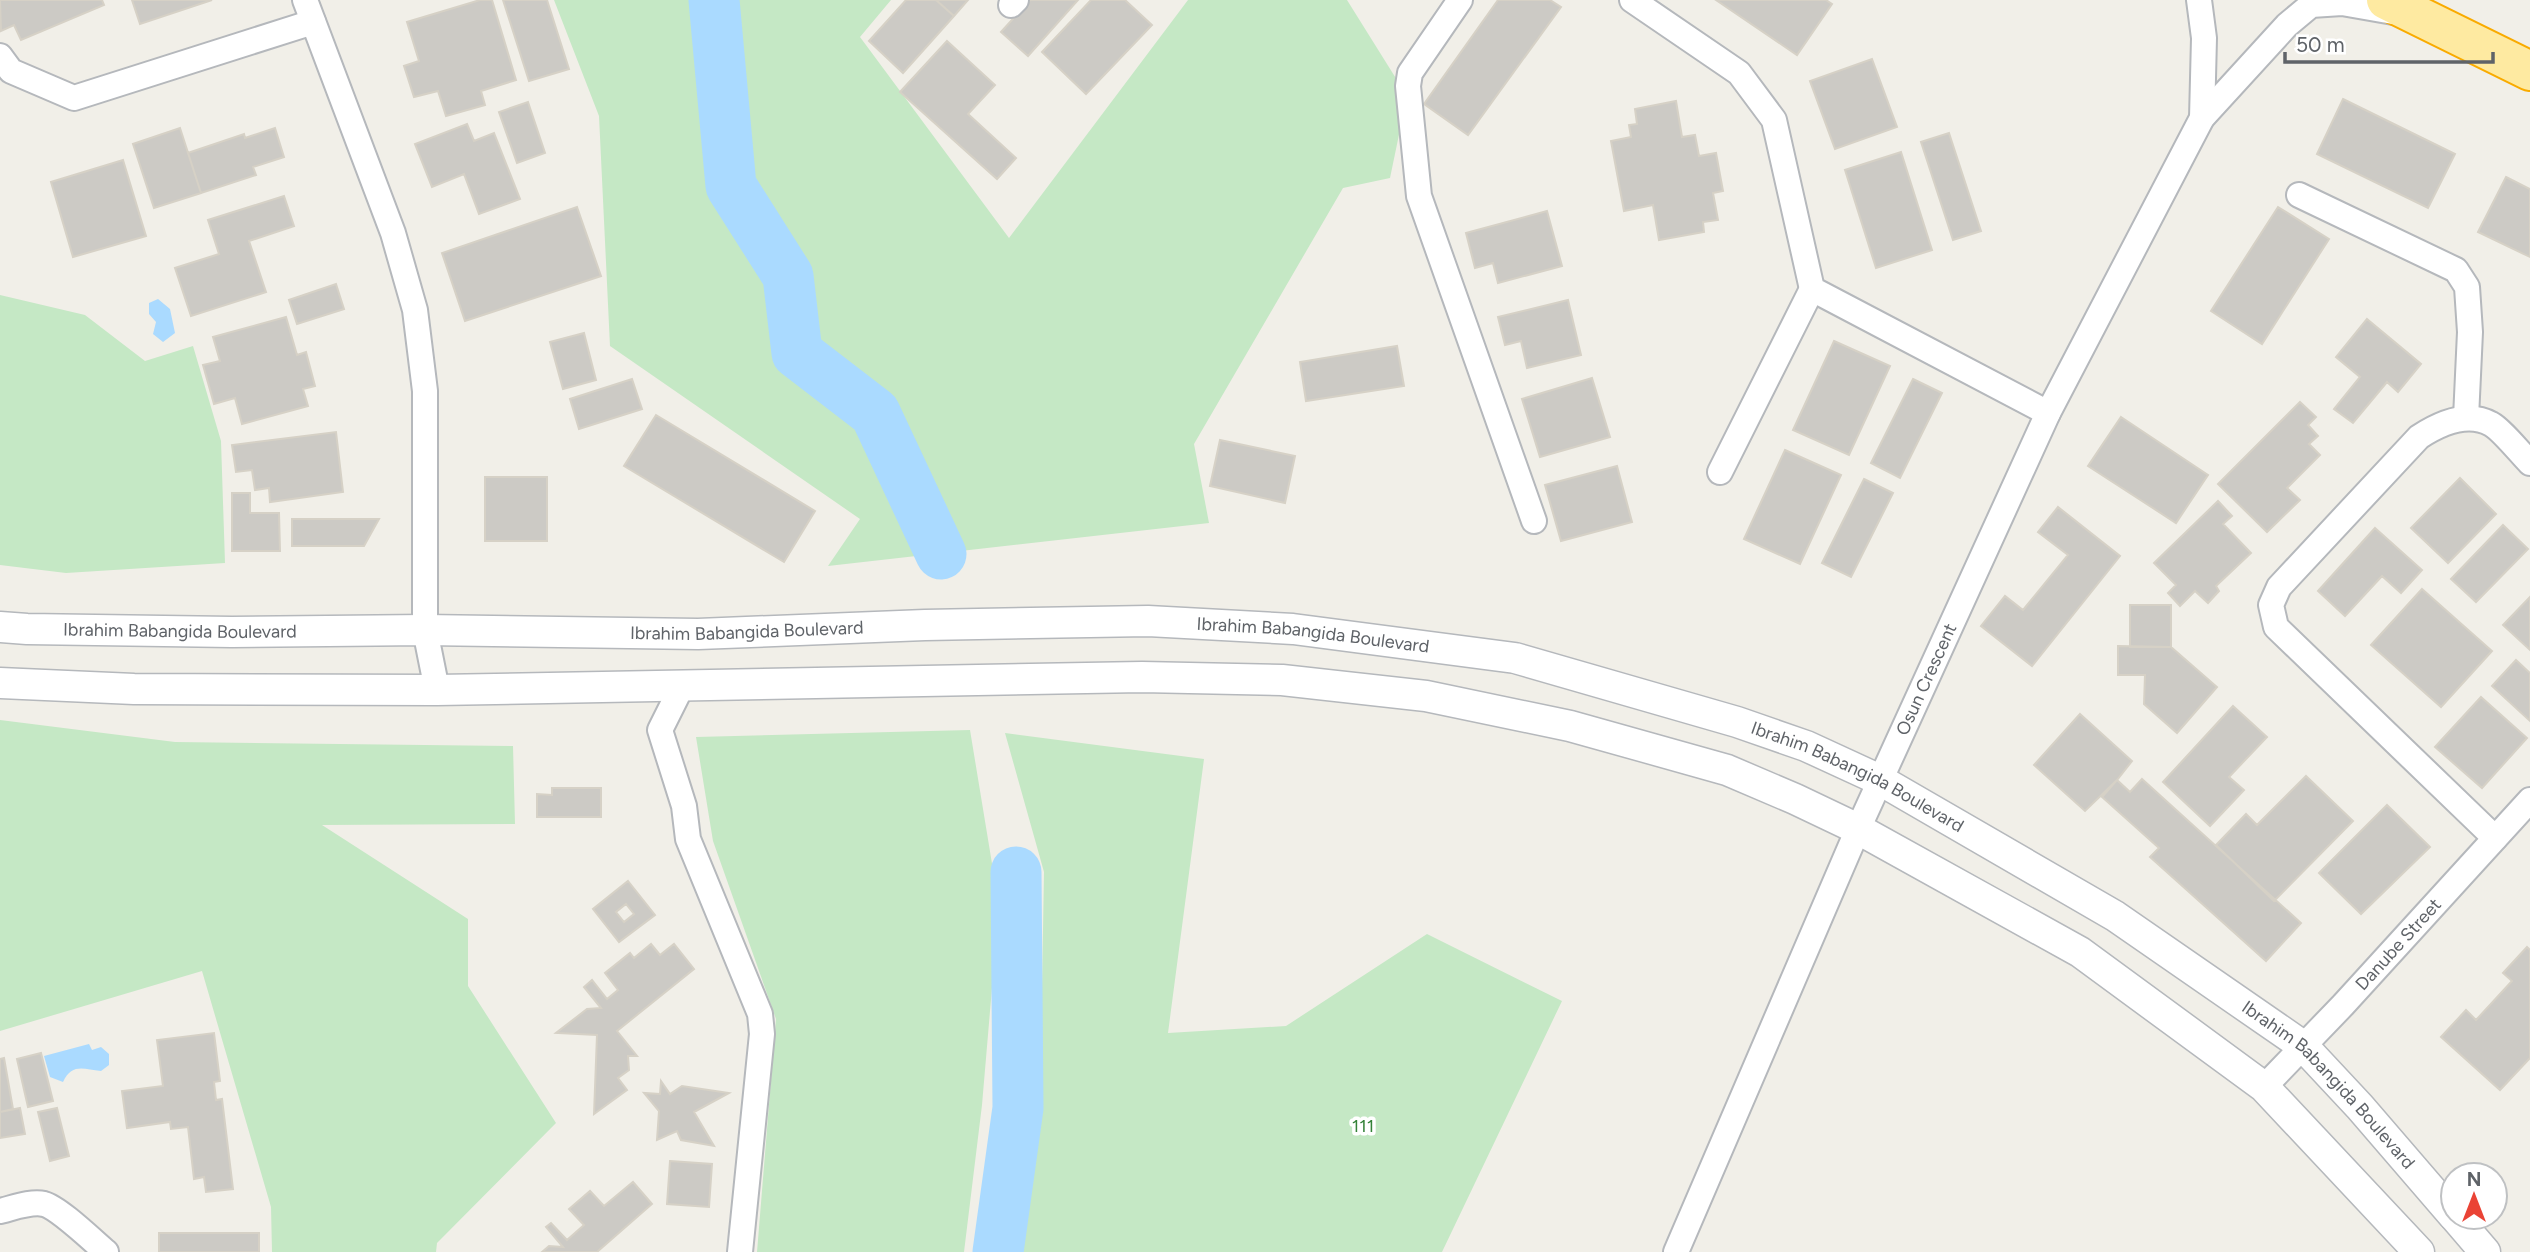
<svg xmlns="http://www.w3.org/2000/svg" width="2530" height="1252" font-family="Figtree,sans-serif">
<rect width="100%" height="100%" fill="#f1efe8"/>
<!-- green -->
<path fill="#c5e8c5" d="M 554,0 L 891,0 L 860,37 L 1009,238 L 1188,0 L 1347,0 L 1407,96 L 1390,178 L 1343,188 L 1194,444 L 1209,523 L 828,566 L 860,519 L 610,346 L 599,116 Z
M 0,295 L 85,315 L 145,361 L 193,346 L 221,441 L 225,563 L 66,573 L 0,565 Z
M 0,720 L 175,742 L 513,746 L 515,824 L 322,825 L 468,919 L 468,986 L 556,1123 L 437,1243 L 436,1252 L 272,1252 L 271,1207 L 202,971 L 0,1031 Z
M 970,730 L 999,906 L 982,1105 L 964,1252 L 757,1252 L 776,1019 L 713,841 L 696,737 Z
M 1005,733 L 1204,759 L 1168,1033 L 1286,1026 L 1427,934 L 1562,1001 L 1442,1252 L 1016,1252 L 1040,1103 L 1044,872 Z"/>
<!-- water -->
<path fill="#aadaff" d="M 158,299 L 170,309 L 175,333 L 163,342 L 153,334 L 156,322 L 149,314 L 149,303 Z
M 89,1044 L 92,1050 L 101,1047 L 109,1054 L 109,1065 L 101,1071 C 83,1069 72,1063 63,1082 L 50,1077 L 44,1056 Z"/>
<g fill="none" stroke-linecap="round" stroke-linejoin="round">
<!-- river -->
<path stroke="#aadaff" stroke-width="51" d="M 714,0 L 731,186 L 788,276 L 797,353 L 875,413 L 941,554
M 998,1252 L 1018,1108 L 1016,872"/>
</g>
<!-- building -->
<path fill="#cccac5" stroke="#d6d1c6" stroke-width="2" fill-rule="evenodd" d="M 0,0 L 102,0 L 104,5 L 21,40 L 14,25 L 1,31 Z
M 132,0 L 212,0 L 140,24 Z
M 480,0 L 492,0 L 516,80 L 481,91 L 485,105 L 446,116 L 438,91 L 414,97 L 404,66 L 419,61 L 407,22 Z
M 503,0 L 547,0 L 569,69 L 529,81 Z
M 906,0 L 936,0 L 954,16 L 903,73 L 869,41 Z
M 936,0 L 968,0 L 954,16 Z
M 1030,0 L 1078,0 L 1028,56 L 1001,32 Z
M 1091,0 L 1125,0 L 1152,25 L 1086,94 L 1042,52 Z
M 1498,0 L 1550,0 L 1561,7 L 1468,135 L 1424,104 Z
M 1716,0 L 1826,0 L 1832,4 L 1797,55 Z
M 947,41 L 995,85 L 968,114 L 1016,158 L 997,179 L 900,92 Z
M 1872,59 L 1897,127 L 1835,149 L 1810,81 Z
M 2343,99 L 2455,154 L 2428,208 L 2317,154 Z
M 1676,101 L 1682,137 L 1695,135 L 1699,156 L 1716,153 L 1723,191 L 1713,193 L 1718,220 L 1703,222 L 1704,232 L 1659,240 L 1653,205 L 1624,211 L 1611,141 L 1631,137 L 1629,125 L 1637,124 L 1635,109 Z
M 528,102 L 545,153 L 517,163 L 499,112 Z
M 467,124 L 474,141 L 494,133 L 520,199 L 479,214 L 464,174 L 432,187 L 415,144 Z
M 180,128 L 201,193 L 154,208 L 133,144 Z
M 275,128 L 284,157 L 253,167 L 256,175 L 201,193 L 188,153 L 244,134 L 245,138 Z
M 1949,133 L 1981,231 L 1953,240 L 1921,142 Z
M 1901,152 L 1932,250 L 1876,268 L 1845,170 Z
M 123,160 L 146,236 L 73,257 L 51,182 Z
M 2506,177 L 2530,189 L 2530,257 L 2478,232 Z
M 284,196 L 294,226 L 249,241 L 266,292 L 191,316 L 175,268 L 219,254 L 208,220 Z
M 577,207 L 601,276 L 465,321 L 442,253 Z
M 2278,207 L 2329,239 L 2262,344 L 2211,311 Z
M 1547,211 L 1562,266 L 1498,283 L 1493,263 L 1475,268 L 1466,233 Z
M 336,284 L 344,309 L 297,324 L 289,300 Z
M 1568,300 L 1581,355 L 1527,368 L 1521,341 L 1505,345 L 1498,317 Z
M 286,317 L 297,355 L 306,352 L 315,386 L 303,389 L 308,406 L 242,424 L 235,398 L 214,404 L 203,365 L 220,361 L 213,337 Z
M 2367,319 L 2421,364 L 2398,392 L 2387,382 L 2353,423 L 2334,409 L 2360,377 L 2336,357 Z
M 584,333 L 596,380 L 563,389 L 550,342 Z
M 1834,341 L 1890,366 L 1849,455 L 1793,430 Z
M 1397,346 L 1404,386 L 1306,401 L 1300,362 Z
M 1592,378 L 1610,437 L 1540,457 L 1522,399 Z
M 632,379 L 642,409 L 579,429 L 570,399 Z
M 1913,379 L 1942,393 L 1900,478 L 1871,463 Z
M 2300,402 L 2316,417 L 2308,425 L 2318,436 L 2309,444 L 2320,455 L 2287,488 L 2300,500 L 2267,532 L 2218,484 Z
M 656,415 L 815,511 L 784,562 L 624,466 Z
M 2121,417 L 2208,475 L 2176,523 L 2088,466 Z
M 336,432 L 343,492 L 270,502 L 269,488 L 255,490 L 252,470 L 236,472 L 232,445 Z
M 1220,440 L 1295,456 L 1285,503 L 1210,486 Z
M 1785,450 L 1841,475 L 1800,564 L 1744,539 Z
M 1617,466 L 1632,522 L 1561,541 L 1545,485 Z
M 485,477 L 547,477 L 547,541 L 485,541 Z
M 2460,478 L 2496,514 L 2448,563 L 2411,528 Z
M 1864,479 L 1893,493 L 1851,577 L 1822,563 Z
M 232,493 L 250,493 L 250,513 L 279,513 L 280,551 L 232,551 Z
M 2218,501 L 2232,516 L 2223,524 L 2251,553 L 2216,586 L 2219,591 L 2208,603 L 2195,591 L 2180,606 L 2168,593 L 2176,585 L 2154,563 Z
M 2058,507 L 2120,556 L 2032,666 L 1981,626 L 2005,596 L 2023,610 L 2068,555 L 2038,532 Z
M 292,519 L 379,519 L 364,546 L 292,546 Z
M 2503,525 L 2528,549 L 2476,602 L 2451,579 Z
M 2375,528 L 2422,570 L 2401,593 L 2382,576 L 2345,616 L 2318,591 Z
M 2422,589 L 2492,651 L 2441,707 L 2371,645 Z
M 2530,597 L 2530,650 L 2503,625 Z
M 2130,605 L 2171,605 L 2171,647 L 2130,647 Z
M 2118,646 L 2171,647 L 2217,687 L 2177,733 L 2144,704 L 2145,675 L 2118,675 Z
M 2516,660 L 2530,673 L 2530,721 L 2492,686 Z
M 2481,697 L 2527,738 L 2482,788 L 2435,747 Z
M 2233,706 L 2267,737 L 2229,777 L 2244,790 L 2210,826 L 2163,782 Z
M 2080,714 L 2132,761 L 2117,780 L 2085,811 L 2034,765 Z
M 2306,776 L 2353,821 L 2274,901 L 2216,845 L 2246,814 L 2257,825 Z
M 2142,779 L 2301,923 L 2266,961 L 2150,857 L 2159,848 L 2102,797 L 2117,780 L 2130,792 Z
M 552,788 L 601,788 L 601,817 L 537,817 L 537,794 L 552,795 Z
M 2387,805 L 2430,847 L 2361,914 L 2319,873 Z
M 628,881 L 655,915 L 619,942 L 593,909 ZM 626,904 L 634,914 L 624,922 L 616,912 Z
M 651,944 L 660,955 L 674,944 L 694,969 L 617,1031 L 637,1056 L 628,1056 L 629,1070 L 618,1078 L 627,1090 L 594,1114 L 597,1035 L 556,1033 L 587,1009 L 601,1008 L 584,987 L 592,980 L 607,999 L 618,990 L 605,973 L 630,953 L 634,958 Z
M 2527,947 L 2530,950 L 2530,1058 L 2500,1090 L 2441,1037 L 2466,1010 L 2476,1020 L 2512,981 L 2503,973 Z
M 214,1033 L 220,1081 L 214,1082 L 216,1100 L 222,1099 L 233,1189 L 206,1192 L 204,1177 L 194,1179 L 188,1127 L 171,1129 L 170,1122 L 127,1128 L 122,1091 L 163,1086 L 157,1040 Z
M 41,1053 L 53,1101 L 28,1107 L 17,1059 Z
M 4,1058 L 13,1109 L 0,1112 L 0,1059 Z
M 661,1081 L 670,1094 L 682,1086 L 729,1093 L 694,1112 L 714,1146 L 681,1140 L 677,1131 L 657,1140 L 659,1111 L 644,1093 L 660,1094 Z
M 20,1108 L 25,1134 L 0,1138 L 0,1112 Z
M 57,1108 L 69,1156 L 50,1161 L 38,1112 Z
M 670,1161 L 712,1164 L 709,1207 L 667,1204 Z
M 633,1182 L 652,1204 L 597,1252 L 542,1252 L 549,1246 L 563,1247 L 546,1227 L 551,1223 L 567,1240 L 584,1225 L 569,1209 L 590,1191 L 604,1206 Z
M 159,1233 L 259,1233 L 259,1252 L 159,1252 Z"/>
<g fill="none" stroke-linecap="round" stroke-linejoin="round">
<defs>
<g id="minor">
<path d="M 305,0 L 393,233 L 415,310 L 425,391 L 425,630 L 437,690"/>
<path d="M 1460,0 L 1410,73 L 1408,86 L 1419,196 L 1534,521"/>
<path d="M 1632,0 L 1739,73 L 1774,120 L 1812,289 L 2048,413"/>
<path d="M 2199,0 L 2204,38 L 2202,118"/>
<path d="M 1011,5 L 1016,0"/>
<path d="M 0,56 L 11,71 L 74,98 L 313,22"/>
<path d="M 2299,195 L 2456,270 L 2467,287 L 2470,332 L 2466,418"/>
<path d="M 1720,472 L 1812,289"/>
<path d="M 681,688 L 660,730 L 684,806 L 688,839 L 760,1014 L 762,1034 L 740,1252"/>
<path d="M 2495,838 L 2276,627 L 2271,605 L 2279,587 L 2419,437 C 2439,424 2467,411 2491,424 C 2501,429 2521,454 2530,463"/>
<path id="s1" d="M 2264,1087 L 2343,1005 L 2530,800"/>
<path d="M 0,1211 C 13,1208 31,1201 44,1204 C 59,1208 93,1241 106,1252"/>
<path id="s2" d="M 1676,1252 L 1858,829 L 2048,413 L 2202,118 L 2287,25 L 2311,5 L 2342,3 L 2399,13"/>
</g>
<g id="tertiary">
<path id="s3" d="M 0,627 L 27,629 L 232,632 L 425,630 L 698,634 L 925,625 L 1148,621 L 1293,629 L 1515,658 L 1737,722 L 1806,746 L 1880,780 L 2115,916 L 2303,1046 L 2360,1107 L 2453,1215"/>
<path d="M 0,683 L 134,689 L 437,690 L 1142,677 L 1282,680 L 1426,696 L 1570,726 L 1727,770 L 1795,799 L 1858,829 L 2080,952 L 2264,1087 L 2419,1252"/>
<path d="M 2455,1217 L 2485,1252"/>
</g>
<path id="trunk" d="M 2386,0 L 2530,71"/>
</defs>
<!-- minor casing -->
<use href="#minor" stroke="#b5b8bc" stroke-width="28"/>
<!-- tertiary casing -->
<use href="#tertiary" stroke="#b5b8bc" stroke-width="33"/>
<!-- trunk casing -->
<use href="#trunk" stroke="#f9ab00" stroke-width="42"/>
<!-- minor -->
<use href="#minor" stroke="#fff" stroke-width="24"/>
<!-- tertiary -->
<use href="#tertiary" stroke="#fff" stroke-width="30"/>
<!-- trunk -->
<use href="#trunk" stroke="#feeaa1" stroke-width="38"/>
</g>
<g text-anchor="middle" stroke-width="7" stroke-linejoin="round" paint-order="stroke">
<!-- street labels -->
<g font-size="18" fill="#5f6368" stroke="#fff">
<text dy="6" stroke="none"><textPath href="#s3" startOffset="180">Ibrahim Babangida Boulevard</textPath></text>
<text dy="6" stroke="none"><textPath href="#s3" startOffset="747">Ibrahim Babangida Boulevard</textPath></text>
<text dy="6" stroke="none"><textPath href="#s3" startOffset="1314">Ibrahim Babangida Boulevard</textPath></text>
<text dy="6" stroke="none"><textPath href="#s2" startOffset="625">Osun Crescent</textPath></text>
<text dy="6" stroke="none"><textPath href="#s3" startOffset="1881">Ibrahim Babangida Boulevard</textPath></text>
<text dy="6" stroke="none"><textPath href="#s1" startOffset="196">Danube Street</textPath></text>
<text dy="6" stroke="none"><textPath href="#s3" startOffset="2448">Ibrahim Babangida Boulevard</textPath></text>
</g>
<!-- park labels -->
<g font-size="18" fill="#348238" stroke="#fff">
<text x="1363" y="1132">111</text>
</g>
</g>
<!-- north arrow -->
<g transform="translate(2474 1196)"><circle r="33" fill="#ffffff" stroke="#bfc1c3" stroke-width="2"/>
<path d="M0-5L12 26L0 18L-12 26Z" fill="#ea4335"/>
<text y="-10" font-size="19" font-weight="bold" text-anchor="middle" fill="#5f6368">N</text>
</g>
<!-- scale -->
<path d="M2285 52v10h208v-10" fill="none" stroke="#5f6368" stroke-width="3.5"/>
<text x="2296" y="52" font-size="21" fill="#5f6368" stroke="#ffffff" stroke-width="5" paint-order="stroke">50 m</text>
</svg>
